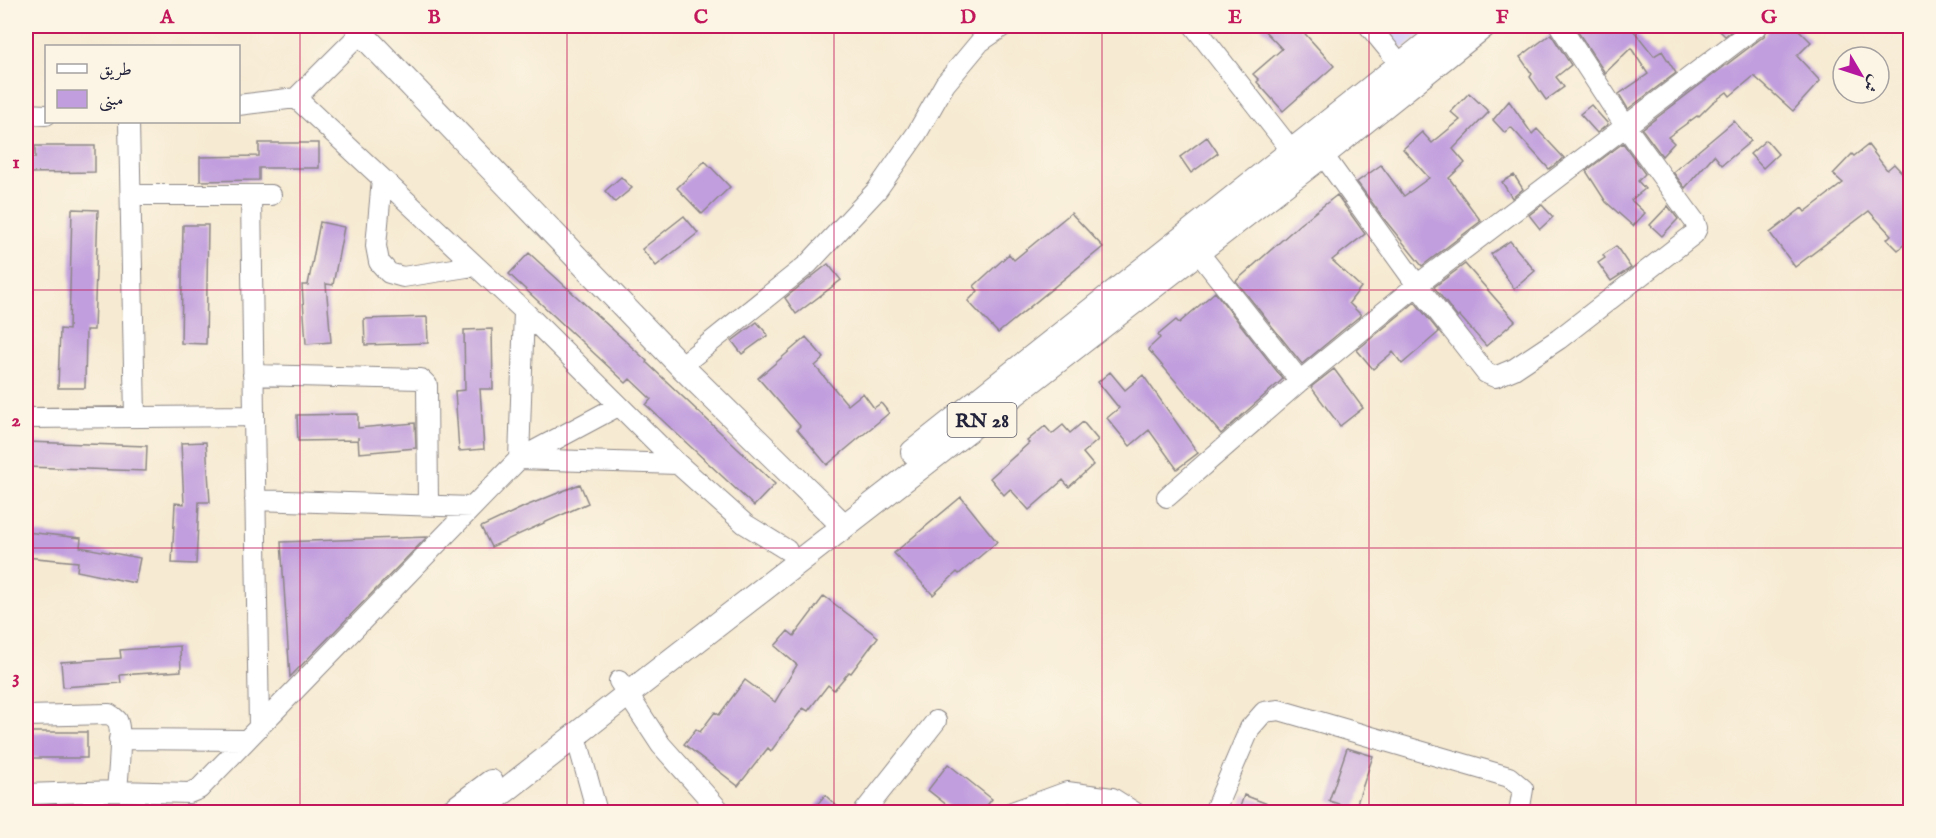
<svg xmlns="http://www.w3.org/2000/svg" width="1936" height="838" font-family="'IM FELL English',Amiri,serif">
<rect width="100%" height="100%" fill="#fcf5e5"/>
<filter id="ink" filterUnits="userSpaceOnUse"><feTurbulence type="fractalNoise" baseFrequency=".0167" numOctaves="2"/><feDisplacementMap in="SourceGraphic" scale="12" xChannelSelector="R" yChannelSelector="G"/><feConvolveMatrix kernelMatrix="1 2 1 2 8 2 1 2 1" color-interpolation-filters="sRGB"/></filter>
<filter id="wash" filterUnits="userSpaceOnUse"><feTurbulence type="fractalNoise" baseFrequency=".008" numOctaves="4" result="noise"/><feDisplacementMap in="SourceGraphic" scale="24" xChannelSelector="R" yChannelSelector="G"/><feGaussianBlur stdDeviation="1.35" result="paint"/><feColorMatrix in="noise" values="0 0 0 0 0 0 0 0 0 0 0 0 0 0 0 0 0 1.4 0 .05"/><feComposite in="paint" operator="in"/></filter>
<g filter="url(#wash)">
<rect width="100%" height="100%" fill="#f6ead2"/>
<!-- built -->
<path fill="#d9d6f7" d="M 1385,26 L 1434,26 L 1403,49 Z"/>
<g id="blocks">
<!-- building -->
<path fill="#c19ede" d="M 1260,26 L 1298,26 L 1334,66 L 1283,111 L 1257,82 L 1259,80 L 1253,74 L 1282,49 Z
M 1574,26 L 1630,26 L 1654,56 L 1662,51 L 1676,73 L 1628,109 L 1619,94 L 1648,74 L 1631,48 L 1605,73 Z
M 1715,26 L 1738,26 L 1725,36 Z
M 1769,26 L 1795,26 L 1811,42 L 1797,56 L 1820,81 L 1793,111 L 1754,76 L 1730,96 L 1727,92 L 1712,103 L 1698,117 L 1697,116 L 1668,137 L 1674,143 L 1662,156 L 1642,129 L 1764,36 Z
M 1551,34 L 1571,65 L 1556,77 L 1564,87 L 1546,100 L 1530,77 L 1532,74 L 1520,57 Z
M 1469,93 L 1489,112 L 1453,149 L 1465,163 L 1449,178 L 1481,221 L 1422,266 L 1384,219 L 1357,182 L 1381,165 L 1404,196 L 1429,178 L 1403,149 L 1422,132 L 1432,143 L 1460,120 L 1451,112 Z
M 1509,101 L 1532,134 L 1537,129 L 1564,158 L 1549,169 L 1511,127 L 1505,133 L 1493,120 Z
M 1591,105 L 1608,124 L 1597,133 L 1580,114 Z
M 1734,121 L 1751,141 L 1722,165 L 1714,155 L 1685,188 L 1673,172 Z
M 1207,137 L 1218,153 L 1191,173 L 1180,157 Z
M 1766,140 L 1778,154 L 1763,168 L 1750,154 Z
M 259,143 L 319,143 L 319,168 L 259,168 L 259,180 L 200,181 L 200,157 L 259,156 Z
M 1623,143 L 1645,174 L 1638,181 L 1645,189 L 1631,200 L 1645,213 L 1633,226 L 1606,202 L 1586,171 Z
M 1868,145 L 1887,170 L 1894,164 L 1911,182 L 1911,238 L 1898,250 L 1887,239 L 1891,235 L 1869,211 L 1795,267 L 1770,233 L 1802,208 L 1805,212 L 1843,183 L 1833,174 L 1852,154 L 1854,156 Z
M 35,146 L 95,146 L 95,172 L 26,173 L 26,158 L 35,158 Z
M 705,161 L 730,187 L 702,214 L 677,188 Z
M 1514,175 L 1523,189 L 1512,198 L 1502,182 Z
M 621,177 L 632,188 L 615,202 L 605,191 Z
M 1337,195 L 1365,234 L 1332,260 L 1361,287 L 1349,303 L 1361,315 L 1302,364 L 1236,281 L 1300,224 Z
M 1542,205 L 1553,217 L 1540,229 L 1529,215 Z
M 1668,206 L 1678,219 L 1662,236 L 1650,225 Z
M 72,209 L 98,210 L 94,330 L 86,330 L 85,388 L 58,388 L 60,329 L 69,330 Z
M 1071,213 L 1103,247 L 998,333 L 968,301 L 978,291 L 974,286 L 1009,254 L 1014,260 Z
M 684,216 L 698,233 L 656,266 L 642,249 Z
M 320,222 L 344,227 L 333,285 L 326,284 L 331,342 L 306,344 L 302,285 L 308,285 Z
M 183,225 L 208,225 L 206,344 L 181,343 Z
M 1510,241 L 1535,271 L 1514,289 L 1491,254 Z
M 1616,246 L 1631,268 L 1611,281 L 1598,263 L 1605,258 L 1603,255 Z
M 529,253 L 647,361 L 646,362 L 775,484 L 754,506 L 646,405 L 651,399 L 630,379 L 626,383 L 509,274 Z
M 828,264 L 841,280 L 796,314 L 785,298 Z
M 1465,264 L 1515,321 L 1486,346 L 1459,315 L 1457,317 L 1434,287 Z
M 1215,292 L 1283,379 L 1221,434 L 1148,349 L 1160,338 L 1158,335 L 1176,320 L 1179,323 Z
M 1415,302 L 1439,332 L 1402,364 L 1393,352 L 1373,369 L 1357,350 Z
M 427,317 L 428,343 L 365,345 L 364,319 Z
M 757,322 L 768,335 L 742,354 L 732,341 Z
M 492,329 L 493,389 L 480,389 L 484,449 L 459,451 L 455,391 L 465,390 L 464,330 Z
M 806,337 L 824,358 L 815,366 L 848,405 L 863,393 L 874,408 L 881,403 L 889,413 L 827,465 L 797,429 L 800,426 L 758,378 Z
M 1334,369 L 1363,408 L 1340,426 L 1311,387 Z
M 1110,372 L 1125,390 L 1143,375 L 1198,453 L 1177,469 L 1149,430 L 1130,446 L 1107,418 L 1119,408 L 1098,382 Z
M 358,414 L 358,428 L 415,423 L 416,448 L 359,453 L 358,437 L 358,440 L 298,441 L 297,415 Z
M 1083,422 L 1098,440 L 1083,453 L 1093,465 L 1069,487 L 1063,480 L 1029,510 L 1010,489 L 1004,495 L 990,478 L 1029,443 L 1027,441 L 1045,426 L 1052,434 L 1063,425 L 1070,433 Z
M 26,442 L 147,446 L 146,471 L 26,467 Z
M 206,442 L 210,502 L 199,502 L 196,564 L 172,563 L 175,503 L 184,504 L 181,443 Z
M 580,484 L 588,503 L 491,547 L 481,527 L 526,506 Z
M 961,497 L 997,542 L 959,574 L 957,572 L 933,595 L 894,553 Z
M 26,532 L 81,538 L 80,547 L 140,558 L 135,583 L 77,571 L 78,562 L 26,557 Z
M 427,537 L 290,677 L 281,542 Z
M 824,596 L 878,637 L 851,673 L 849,672 L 834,690 L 828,685 L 808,711 L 803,708 L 771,751 L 768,748 L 738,786 L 684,744 L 696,729 L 700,732 L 715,712 L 719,715 L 745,680 L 775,702 L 797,665 L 775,646 L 788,631 L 794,636 Z
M 180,646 L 181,671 L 120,675 L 121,683 L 63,687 L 61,662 L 121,658 L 120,650 Z
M 27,732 L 87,732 L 87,758 L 27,758 Z
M 1347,748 L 1373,756 L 1355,809 L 1329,801 Z
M 948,764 L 992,799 L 981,813 L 957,813 L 928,790 Z
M 825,795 L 844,813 L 810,813 Z
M 1244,795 L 1286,811 L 1286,813 L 1238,813 Z"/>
</g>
</g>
<g filter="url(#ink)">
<use href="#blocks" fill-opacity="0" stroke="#8c8686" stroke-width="1.5"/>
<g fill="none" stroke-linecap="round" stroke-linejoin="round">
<defs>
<path id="minor" d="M 1194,26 L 1292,151
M 1369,26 L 1401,65
M 296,98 L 368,26
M 238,105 L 296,98 L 524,311 L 678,464 L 745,524 L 787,550
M 26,114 L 46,115
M 129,122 L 135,417
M 1323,155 L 1417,285 L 1486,373 L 1495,377 L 1514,369 L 1559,339 L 1694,234 L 1697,228 L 1695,222 L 1626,127 L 1560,26
M 382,179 L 376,246 L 379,262 L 389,273 L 403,277 L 473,266
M 131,195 L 271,195
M 251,195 L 254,416
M 1198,252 L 1300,381
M 681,366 L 808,264 L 877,190 L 917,133 L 945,84 L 980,42 L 1003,26
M 253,375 L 421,379 L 427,385 L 428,505
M 26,418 L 254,416 L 259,726
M 519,459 L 524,311
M 519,459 L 618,406
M 1167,497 L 1300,381 L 1417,285 L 1757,26
M 255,500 L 472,507
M 619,681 L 661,745 L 721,812
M 26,716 L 109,714 C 111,715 115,718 117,720 C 123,730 118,777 117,791
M 576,736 L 597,812
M 119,739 L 245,740
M 26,794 L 117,791 L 189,793 L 199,789 L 519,459 L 678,464
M 93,812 L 96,792
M 864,812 L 936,721
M 1012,812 L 1067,792 L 1112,798 L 1134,812
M 1214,812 L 1250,728 L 1264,712 L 1279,710 L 1509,777 L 1523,789 L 1519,812"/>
<path id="major" d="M 357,26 L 361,33 L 681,366 L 844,526
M 913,452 L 1449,26
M 451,812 L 491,782
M 478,812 L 628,694 L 1323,155 L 1484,26"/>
</defs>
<!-- minor casing -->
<use href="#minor" stroke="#8c8686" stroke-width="22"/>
<!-- major casing -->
<use href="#major" stroke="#8c8686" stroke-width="26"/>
<!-- minor -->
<use href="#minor" stroke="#fff" stroke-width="20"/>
<!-- major -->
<use href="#major" stroke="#fff" stroke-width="24"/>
</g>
</g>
<!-- grid -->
<path fill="none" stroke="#c2185b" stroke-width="1.5" stroke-opacity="0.55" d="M 300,26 L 300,812M 567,26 L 567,812M 834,26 L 834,812M 1102,26 L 1102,812M 1369,26 L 1369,812M 1636,26 L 1636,812M 26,290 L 1910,290M 26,548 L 1910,548"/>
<g text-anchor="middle" stroke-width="4.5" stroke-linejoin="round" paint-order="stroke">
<!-- shield labels -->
<rect fill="#fcf5e5" stroke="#63616e" stroke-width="1.5" x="947.5" y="403" width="69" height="34" rx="4.5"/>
<g font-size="20" font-weight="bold" fill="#22223b">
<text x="982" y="427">RN 28</text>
</g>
</g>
<!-- margin -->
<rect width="1936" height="838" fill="none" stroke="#fcf5e5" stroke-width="66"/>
<!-- legend -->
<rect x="45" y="45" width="195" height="78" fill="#fcf5e5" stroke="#a5a1a1" stroke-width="1.5"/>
<rect x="57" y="64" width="30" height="9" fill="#ffffff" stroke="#a5a1a1" stroke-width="1.5"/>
<text x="99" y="75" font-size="18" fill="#22223b">طريق</text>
<rect x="57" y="90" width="30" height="18" fill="#c19ede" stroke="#a5a1a1" stroke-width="1.5"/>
<text x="99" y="105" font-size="18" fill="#22223b">مبنى</text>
<!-- north arrow -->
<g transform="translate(1861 75) rotate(129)"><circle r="28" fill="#fcf5e5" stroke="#a5a1a1" stroke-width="1.5"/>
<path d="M0-4.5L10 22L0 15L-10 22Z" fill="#b5179e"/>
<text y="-9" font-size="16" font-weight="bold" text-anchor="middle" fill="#22223b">ش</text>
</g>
<rect x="33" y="33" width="1870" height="772" fill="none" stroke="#c2185b" stroke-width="2"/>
<g font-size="20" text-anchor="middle" font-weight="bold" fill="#c2185b">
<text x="167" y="23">A</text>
<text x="434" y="23">B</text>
<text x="701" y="23">C</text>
<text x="968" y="23">D</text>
<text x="1235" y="23">E</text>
<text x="1502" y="23">F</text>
<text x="1769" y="23">G</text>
<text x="16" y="168">1</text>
<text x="16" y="426">2</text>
<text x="16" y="683">3</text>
</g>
</svg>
